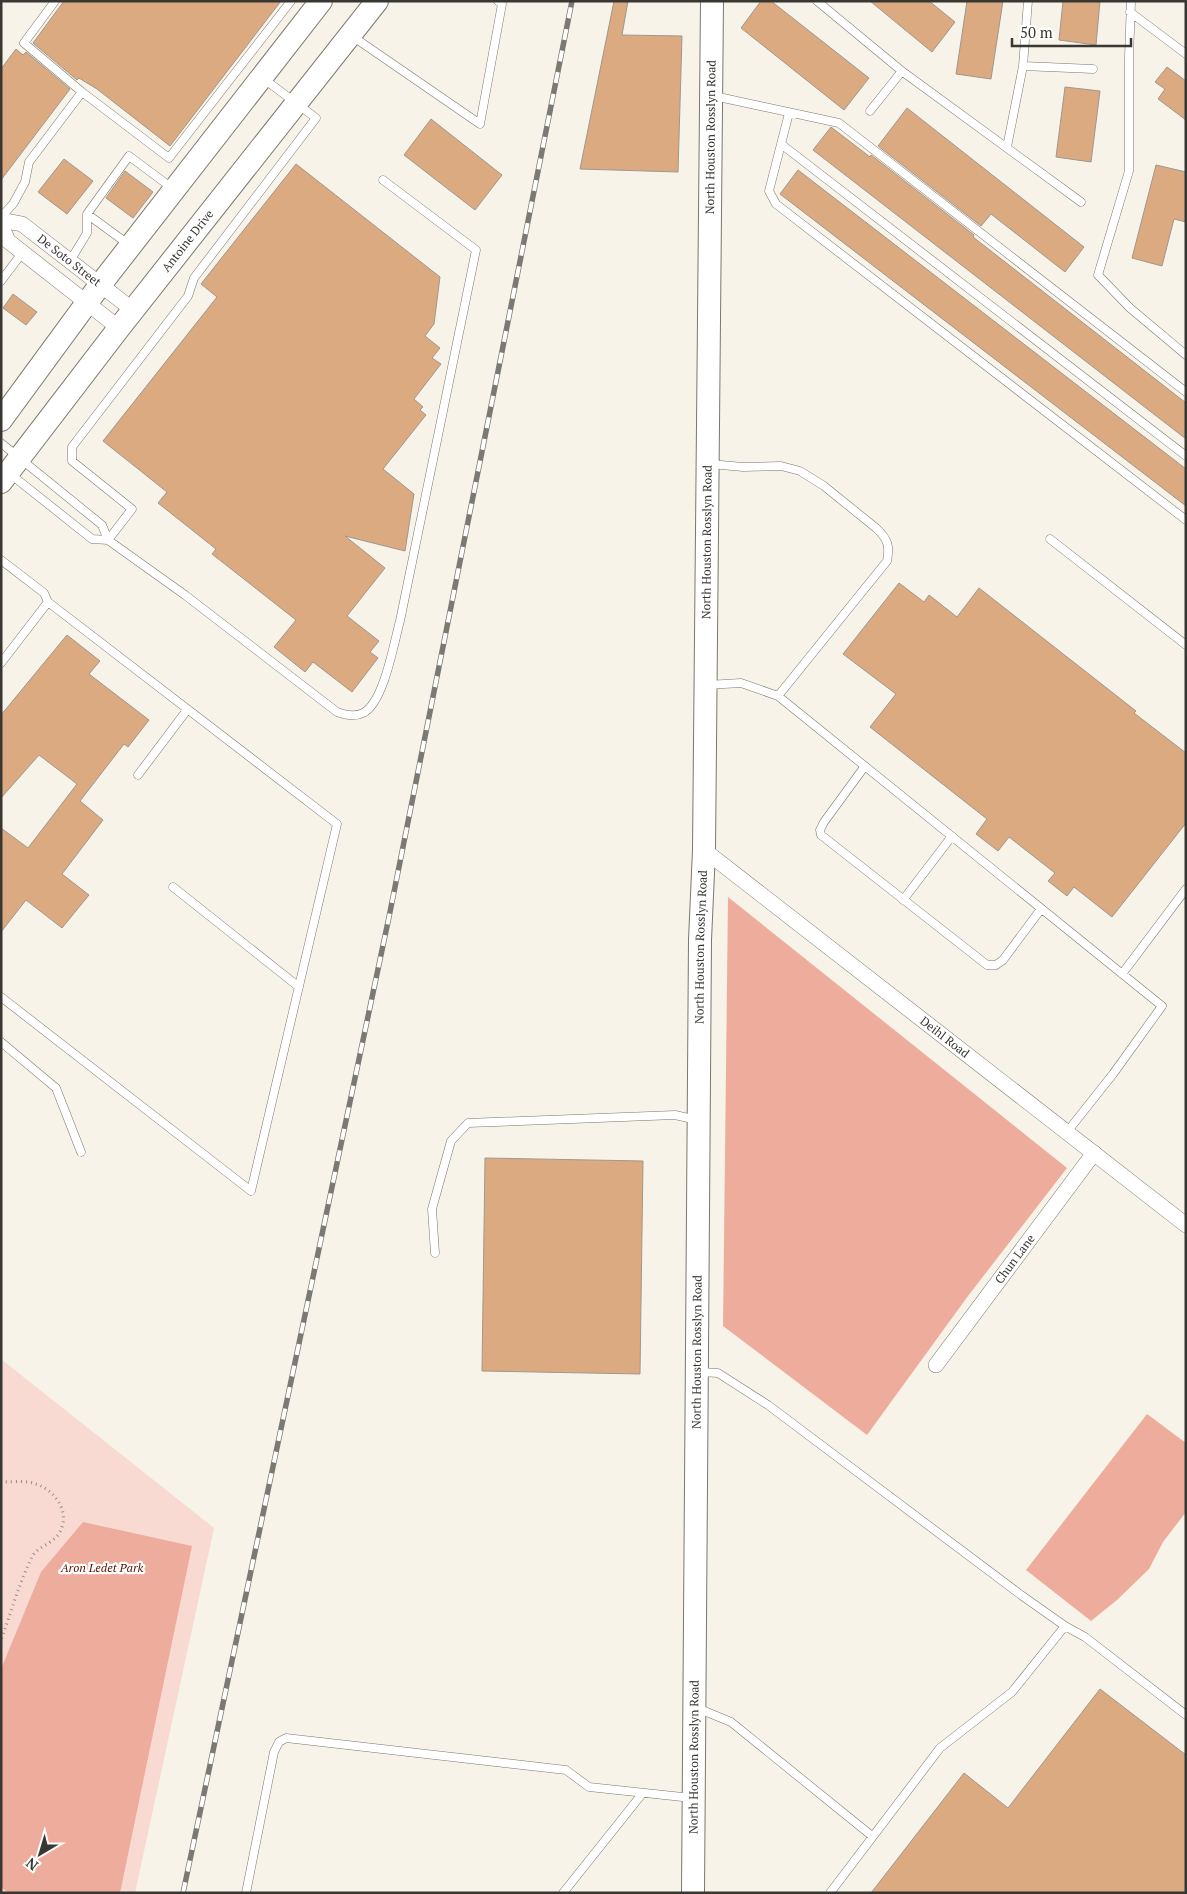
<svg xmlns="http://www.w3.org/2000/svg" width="1187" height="1894" font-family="'PT Serif',serif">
<rect width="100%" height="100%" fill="#f7f3e8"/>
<!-- green -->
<path fill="#f8dad2" d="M 1,1359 L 214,1528 L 135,1893 L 1,1893 Z"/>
<!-- forest -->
<path fill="#eead9c" d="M 728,897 L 1067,1168 L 968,1296 L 867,1435 L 723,1326 Z
M 1147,1414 L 1186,1443 L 1186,1512 L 1163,1542 L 1149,1569 L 1117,1600 L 1091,1621 L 1026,1570 Z
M 83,1522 L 192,1546 L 120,1893 L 8,1893 L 1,1887 L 1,1669 L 41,1572 Z"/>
<!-- building -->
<path fill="#dbaa80" stroke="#a0978f" d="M 64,1 L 281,1 L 170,146 L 97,89 L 79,78 L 77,80 L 33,43 Z
M 614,1 L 628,1 L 622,35 L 682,36 L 678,172 L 580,169 Z
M 761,1 L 771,1 L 869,78 L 844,110 L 741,28 Z
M 870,1 L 929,1 L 955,22 L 932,52 Z
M 967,1 L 1003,1 L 991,79 L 956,74 Z
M 1063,1 L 1100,1 L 1096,45 L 1059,40 Z
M 16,49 L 23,55 L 26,52 L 70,89 L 1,180 L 1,69 Z
M 1167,67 L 1186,81 L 1186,120 L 1158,99 L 1165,89 L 1155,82 Z
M 1065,87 L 1100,91 L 1091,162 L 1056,157 Z
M 907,108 L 1084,247 L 1065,272 L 991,214 L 981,226 L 878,146 Z
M 431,119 L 502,175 L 475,210 L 404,155 Z
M 831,127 L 870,157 L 871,155 L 974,235 L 973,237 L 1186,403 L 1186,439 L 813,150 Z
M 64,159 L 93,181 L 67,214 L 38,192 Z
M 296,164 L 440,277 L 434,324 L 425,336 L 440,348 L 432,358 L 441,364 L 414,399 L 423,407 L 420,410 L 426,415 L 383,469 L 414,494 L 405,551 L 345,536 L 385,568 L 347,616 L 379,641 L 370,652 L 378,658 L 352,692 L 313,662 L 305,672 L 274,647 L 296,620 L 212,554 L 216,549 L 158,503 L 167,492 L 103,441 L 217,297 L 201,284 Z
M 1156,165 L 1186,172 L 1186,222 L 1174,219 L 1162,266 L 1132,258 Z
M 798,170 L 1186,469 L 1186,506 L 780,194 Z
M 125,171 L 153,192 L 133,218 L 106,198 Z
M 13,294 L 37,312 L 26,325 L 3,308 Z
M 899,583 L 924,602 L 929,595 L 957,617 L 979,588 L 1136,711 L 1134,713 L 1186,753 L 1186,823 L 1112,917 L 1074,887 L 1067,896 L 1048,881 L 1055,873 L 1009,837 L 998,851 L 976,834 L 987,819 L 870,727 L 896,694 L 843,654 Z
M 67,635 L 100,661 L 89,674 L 149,720 L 128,747 L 124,744 L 80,801 L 103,820 L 62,874 L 89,895 L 62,928 L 26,900 L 1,932 L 1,828 L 28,848 L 77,784 L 39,755 L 1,798 L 1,715 Z
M 485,1158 L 643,1161 L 640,1374 L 482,1371 Z
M 1100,1689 L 1186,1755 L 1186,1893 L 871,1893 L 964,1773 L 1008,1808 Z"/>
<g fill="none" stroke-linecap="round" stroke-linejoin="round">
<defs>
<path id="lane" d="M 55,1 L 24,43 L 82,92 L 169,158 L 291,1
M 817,1 L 903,72 L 1081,202
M 1131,1 L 1129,57 L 1129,171 L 1098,275 L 1130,308 L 1186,355
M 1130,12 L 1186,54
M 352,36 L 480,124 L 502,4 L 498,1
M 1023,66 L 1093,69
M 264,79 L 316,118 L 194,278 L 188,296 L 72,447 L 72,461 L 132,509 L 108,540 L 185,595 L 337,712 C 345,715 355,717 363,713 C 384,703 394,642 400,621 L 476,250 L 383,180
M 714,96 L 839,123 L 1186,392
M 870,111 L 902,71
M 789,113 L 769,191 L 776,204 L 1186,520
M 781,144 L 1186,456
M 1007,147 L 1023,66 L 1028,1
M 87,214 L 128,244
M 1,217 L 13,204 L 25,182 L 29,162 L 82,92
M 70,261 L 87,233 L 87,214 L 129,156 L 172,188
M 1,281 L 22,253
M 1,443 L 102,525 L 108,540 L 92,539 L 9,473
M 1050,539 L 1186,645
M 1,560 L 44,593 L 48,602 L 337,824 L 251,1191 L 1,997
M 1,663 L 48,602
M 707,685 L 741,683 L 778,696 L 887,561 C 890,546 888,539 876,528 L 824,486 L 800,471 L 781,466 L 743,467 L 710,464
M 778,696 L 1162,1006 L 1113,1074 L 1067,1132
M 865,766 L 824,822 L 820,830 L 821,835 L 987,965 L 996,965 L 1003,960 L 1041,909
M 138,775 L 187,710
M 173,887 L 299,987
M 903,900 L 952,836
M 1122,974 L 1186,889
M 1,1042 L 56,1088 L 81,1152
M 435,1253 L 432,1209 L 451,1141 L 468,1123 L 675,1115 L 697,1120
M 700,1372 L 718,1373 L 768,1405 L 1021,1595 L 1065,1626 L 1085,1637 L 1186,1715
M 697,1708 L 731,1722 L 872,1836
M 246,1893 L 274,1752 L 279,1742 L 286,1738 L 566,1770 L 589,1787 L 692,1798
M 563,1893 L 642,1794
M 830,1893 L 940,1748 L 1012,1692 L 1065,1626"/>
<g id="street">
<path id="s1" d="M 1,220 L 22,224 L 133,310"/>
<path d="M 1,225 L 8,241 L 119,328"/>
<path id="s2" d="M 704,850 L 1186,1225"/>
<path id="s3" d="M 936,1365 L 1094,1153"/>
</g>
<g id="secondary">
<path d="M 1,420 L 100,285 L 321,1"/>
<path id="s4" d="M 1,482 L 119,328 L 377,1"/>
<path id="s5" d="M 693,1893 L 700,940 L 704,850 L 712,1"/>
</g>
</defs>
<!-- lane casing -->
<use href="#lane" stroke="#7a776d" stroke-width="9"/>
<!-- street casing -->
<use href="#street" stroke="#7a776d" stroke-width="16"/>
<!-- secondary casing -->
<use href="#secondary" stroke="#7a776d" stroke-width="24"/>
<!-- path -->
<path stroke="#918f87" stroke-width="3" stroke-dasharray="1 4" stroke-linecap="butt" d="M 1,1482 C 12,1482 26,1480 36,1484 C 57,1491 72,1515 58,1535 C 51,1544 36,1548 32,1557 C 19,1583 11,1613 1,1640"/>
<!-- lane -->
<use href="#lane" stroke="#fff" stroke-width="8"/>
<!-- street -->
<use href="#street" stroke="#fff" stroke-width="15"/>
<!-- secondary -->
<use href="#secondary" stroke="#fff" stroke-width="22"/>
<defs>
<path id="rail" d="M 183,1893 L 389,917 L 572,1"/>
</defs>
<!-- rail casing -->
<use href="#rail" stroke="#7b7972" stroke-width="5.5"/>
<!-- rail -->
<use href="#rail" stroke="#fff" stroke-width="4" stroke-dasharray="11" stroke-linecap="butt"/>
</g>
<g text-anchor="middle" stroke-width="4.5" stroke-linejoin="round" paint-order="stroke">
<!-- street labels -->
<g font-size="12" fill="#383732" stroke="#fff">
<text dy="4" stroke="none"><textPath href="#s5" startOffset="1756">North Houston Rosslyn Road</textPath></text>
<text dy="4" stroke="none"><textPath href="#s4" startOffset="305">Antoine Drive</textPath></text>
<text dy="4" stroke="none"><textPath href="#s1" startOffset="81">De Soto Street</textPath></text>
<text dy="4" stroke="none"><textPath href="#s5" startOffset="1351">North Houston Rosslyn Road</textPath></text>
<text dy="4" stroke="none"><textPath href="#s5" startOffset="946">North Houston Rosslyn Road</textPath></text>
<text dy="4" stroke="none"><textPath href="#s2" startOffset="305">Deihl Road</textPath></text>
<text dy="4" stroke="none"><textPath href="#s3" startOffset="132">Chun Lane</textPath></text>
<text dy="4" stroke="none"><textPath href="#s5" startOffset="541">North Houston Rosslyn Road</textPath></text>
<text dy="4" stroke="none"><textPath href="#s5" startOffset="136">North Houston Rosslyn Road</textPath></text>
</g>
<!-- park labels -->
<g font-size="12" font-style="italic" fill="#5c1100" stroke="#fff">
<text x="102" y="1572">Aron Ledet Park</text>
</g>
</g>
<!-- border -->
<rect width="1187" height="1894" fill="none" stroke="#383732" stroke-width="5"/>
<!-- north arrow -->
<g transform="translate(40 1854) rotate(218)" stroke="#ffffff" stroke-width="4" paint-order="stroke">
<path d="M0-4L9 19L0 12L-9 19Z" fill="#383732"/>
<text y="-8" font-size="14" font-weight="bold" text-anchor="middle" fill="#383732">N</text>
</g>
<!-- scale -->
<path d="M1012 38v8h119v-8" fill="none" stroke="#383732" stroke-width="2.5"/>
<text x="1020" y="38" font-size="15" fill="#383732" stroke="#ffffff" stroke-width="4" paint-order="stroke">50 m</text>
</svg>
